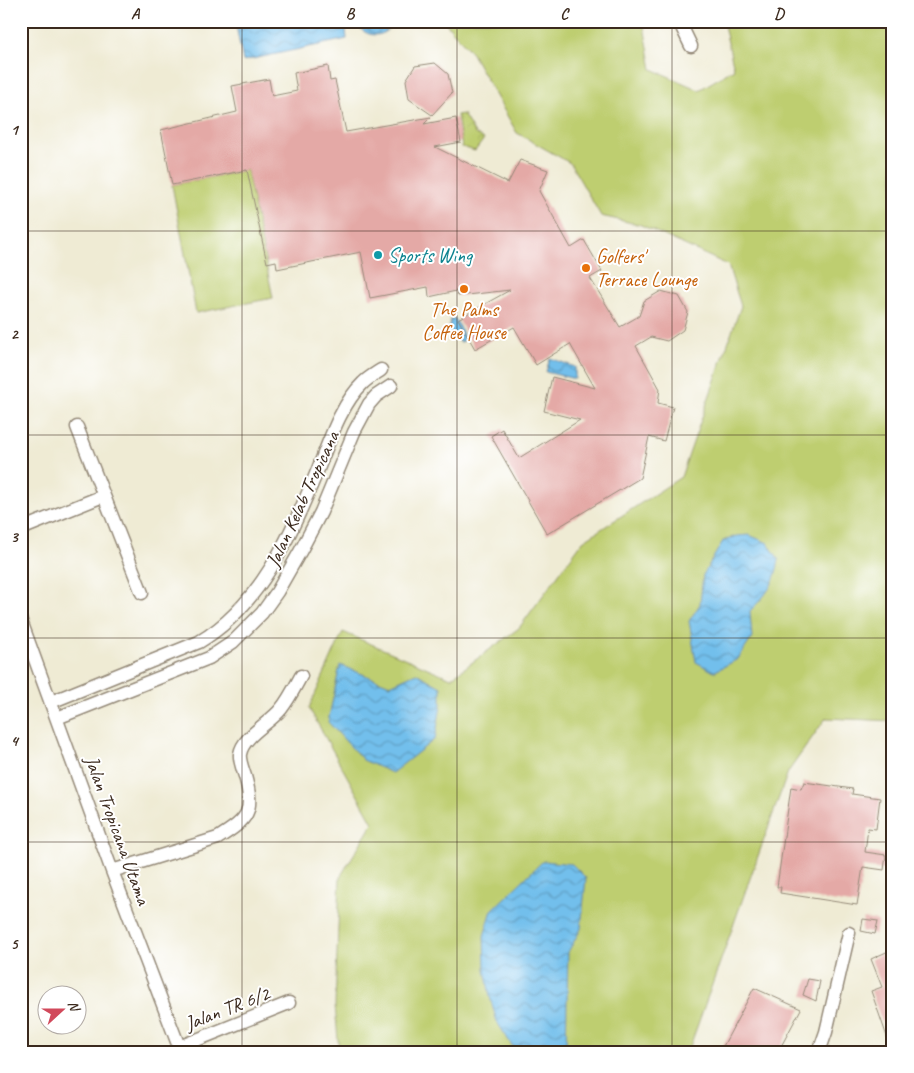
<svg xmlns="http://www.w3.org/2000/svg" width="914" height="1073" font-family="Caveat,sans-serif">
<defs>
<pattern id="park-crowns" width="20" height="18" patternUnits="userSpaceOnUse" patternTransform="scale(1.25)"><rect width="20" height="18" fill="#bece70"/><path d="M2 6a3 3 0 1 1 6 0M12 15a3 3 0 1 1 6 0" fill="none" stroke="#a4b161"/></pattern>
<pattern id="water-waves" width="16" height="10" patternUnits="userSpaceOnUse" patternTransform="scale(1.25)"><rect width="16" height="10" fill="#72bfec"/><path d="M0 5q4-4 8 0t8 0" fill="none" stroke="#5f9bbf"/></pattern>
</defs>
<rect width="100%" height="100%" fill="#fff"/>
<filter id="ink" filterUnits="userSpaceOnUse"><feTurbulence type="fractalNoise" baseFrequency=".02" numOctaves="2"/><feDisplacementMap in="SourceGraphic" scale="10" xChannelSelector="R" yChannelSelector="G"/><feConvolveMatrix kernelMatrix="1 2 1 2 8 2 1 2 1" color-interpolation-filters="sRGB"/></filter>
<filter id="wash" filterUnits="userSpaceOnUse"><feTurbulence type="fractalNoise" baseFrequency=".0096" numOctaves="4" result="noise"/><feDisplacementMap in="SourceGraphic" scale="20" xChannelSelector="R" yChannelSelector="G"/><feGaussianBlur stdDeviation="1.12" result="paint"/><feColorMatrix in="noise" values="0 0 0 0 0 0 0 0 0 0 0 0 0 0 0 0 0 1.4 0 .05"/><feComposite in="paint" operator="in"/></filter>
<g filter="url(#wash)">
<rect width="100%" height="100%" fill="#efebd4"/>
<!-- green -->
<path fill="#bece70" stroke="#7c7c47" d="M 444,21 L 643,21 L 652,69 L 699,90 L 734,69 L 723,21 L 893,21 L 893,721 L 826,718 L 788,772 L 688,1052 L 339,1052 L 335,1005 L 340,877 L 373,823 L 309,708 L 343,632 L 451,678 L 519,628 L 583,541 L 681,477 L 741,306 L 728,265 L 641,225 L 601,216 L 570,163 L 517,133 L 471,52 Z
M 247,170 L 273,298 L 196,313 L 172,185 Z"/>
<!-- park -->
<path fill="url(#park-crowns)" stroke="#7c7c47" d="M 463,114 L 475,134 L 484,139 L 475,151 L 462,147 L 457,115 Z"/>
<!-- water -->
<path fill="url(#water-waves)" stroke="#567485" d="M 235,21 L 345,21 L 347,39 L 243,61 Z
M 355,21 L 393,21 C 386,41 363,38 355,21 Z
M 454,318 L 460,327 L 465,340 L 461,342 L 451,337 L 448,331 L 451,319 Z
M 550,358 L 575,367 L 575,379 L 546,372 Z
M 749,535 L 768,543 L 779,560 C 774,585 768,593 750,611 L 752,638 L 738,659 L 714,672 L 696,662 L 689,621 L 700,604 L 703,575 L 723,541 L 736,536 Z
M 340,665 L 390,685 L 416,673 L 441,687 L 441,706 L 435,739 L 392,773 L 363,760 L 328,722 Z
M 543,861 L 572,864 L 586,878 L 581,929 L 568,952 L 566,1052 L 516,1052 L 497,1022 L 490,997 L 485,969 L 484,936 L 492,910 Z"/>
<g id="blocks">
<!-- building -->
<path fill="#e4a9a6" d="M 435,63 L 448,74 L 452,93 L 432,115 L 409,99 L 406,80 L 415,66 Z
M 328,66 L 330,81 L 335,80 L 346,132 L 431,117 L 424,124 L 456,118 L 461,142 L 435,147 L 508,183 L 520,160 L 548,170 L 539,191 L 571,248 L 584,240 L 602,271 L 590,278 L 620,327 L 639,316 L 644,301 L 661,291 L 679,296 L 688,312 L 683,330 L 667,341 L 651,337 L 636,346 L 660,389 L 658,403 L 673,407 L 664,441 L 649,437 L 640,478 L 547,534 L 491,436 L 502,429 L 519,458 L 580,420 L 544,411 L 552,377 L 595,388 L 570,344 L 536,365 L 514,327 L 475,349 L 458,319 L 510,290 L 458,296 L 456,291 L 429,297 L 428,287 L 370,298 L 361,252 L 277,269 L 276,261 L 267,263 L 247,170 L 172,185 L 161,130 L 237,112 L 232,86 L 269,79 L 272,96 L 297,91 L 294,73 Z
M 804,782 L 853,789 L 852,794 L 880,798 L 876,829 L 868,828 L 865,852 L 886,855 L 884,870 L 863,867 L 857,905 L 780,893 L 781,887 L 777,887 L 791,787 L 801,789 Z
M 863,919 L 878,921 L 875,934 L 861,931 Z
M 893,949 L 893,1047 L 891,1048 L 871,991 L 882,987 L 871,959 Z
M 808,979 L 820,981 L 816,1001 L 803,995 Z
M 754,988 L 801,1009 L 778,1052 L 720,1052 Z"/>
</g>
</g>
<g filter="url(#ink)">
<use href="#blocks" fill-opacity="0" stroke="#958a79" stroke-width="1"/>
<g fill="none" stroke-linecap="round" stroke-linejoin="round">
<defs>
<path id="street" d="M 679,21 L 691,46
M 77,427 L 142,593
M 21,529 L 103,496
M 21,621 L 112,871 L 181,1052
M 51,702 L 199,642 C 260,606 290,537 316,474 C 328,445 340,405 363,383 C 368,378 375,374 381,370
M 57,718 L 209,658 L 233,642 L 262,613 L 277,592 L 301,550 L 321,512 L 354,432 L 369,404 L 376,396 L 391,386
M 112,871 L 218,838 C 248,819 255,812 245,776 C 243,770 239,760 240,754 C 243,736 270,723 281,709 C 289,699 295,687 301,676
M 179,1047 L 289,1003
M 819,1052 L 826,1032 L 849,933"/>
</defs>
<!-- street casing -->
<use href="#street" stroke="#958a79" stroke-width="15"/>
<!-- street -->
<use href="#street" stroke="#fff" stroke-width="12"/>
</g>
</g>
<!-- grid -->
<path fill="none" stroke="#3b2a1e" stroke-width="1" stroke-opacity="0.55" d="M 242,21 L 242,1052M 457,21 L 457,1052M 672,21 L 672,1052M 21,231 L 893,231M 21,435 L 893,435M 21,638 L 893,638M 21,842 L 893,842"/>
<!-- markers -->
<circle fill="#0f9aa8" stroke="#fff" stroke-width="2" cx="378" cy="255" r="5"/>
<g fill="#e8710a" stroke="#fff" stroke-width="2">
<circle cx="586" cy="268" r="5"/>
<circle cx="464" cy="289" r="5"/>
</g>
<g text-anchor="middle" stroke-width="4" stroke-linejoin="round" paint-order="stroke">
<!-- culture labels -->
<g font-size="20" fill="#0d838f" stroke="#fff" text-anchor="start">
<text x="388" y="262">Sports Wing</text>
</g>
<!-- food labels -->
<g font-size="20" fill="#c56008" stroke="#fff" text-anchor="start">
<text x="596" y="263">Golfers'<tspan x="596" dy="23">Terrace Lounge</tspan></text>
<text x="464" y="316" text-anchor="middle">The Palms<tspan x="464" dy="23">Coffee House</tspan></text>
</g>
<!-- street labels -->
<g font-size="20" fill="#3b2a1e" stroke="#fff">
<text transform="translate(302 499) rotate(-65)" y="7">Jalan Kelab Tropicana</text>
<text transform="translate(118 830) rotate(70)" y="7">Jalan Tropicana Utama</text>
<text transform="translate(227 1008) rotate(-21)" y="7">Jalan TR 6/2</text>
</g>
</g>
<!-- margin -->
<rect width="914" height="1073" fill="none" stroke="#fff" stroke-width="55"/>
<!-- north arrow -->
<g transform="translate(62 1010) rotate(69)"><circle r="24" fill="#ffffff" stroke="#b1aaa5"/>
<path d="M0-4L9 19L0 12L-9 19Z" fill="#d1495b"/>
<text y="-8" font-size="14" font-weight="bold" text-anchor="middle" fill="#3b2a1e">N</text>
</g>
<rect x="28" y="28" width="858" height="1018" fill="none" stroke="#3b2a1e" stroke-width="2"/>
<g font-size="16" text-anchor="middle" font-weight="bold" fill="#3b2a1e">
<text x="135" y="19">A</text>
<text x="350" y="19">B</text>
<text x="564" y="19">C</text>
<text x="779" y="19">D</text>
<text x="14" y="135">1</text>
<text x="14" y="339">2</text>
<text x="14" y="542">3</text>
<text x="14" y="746">4</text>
<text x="14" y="949">5</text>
</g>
</svg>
